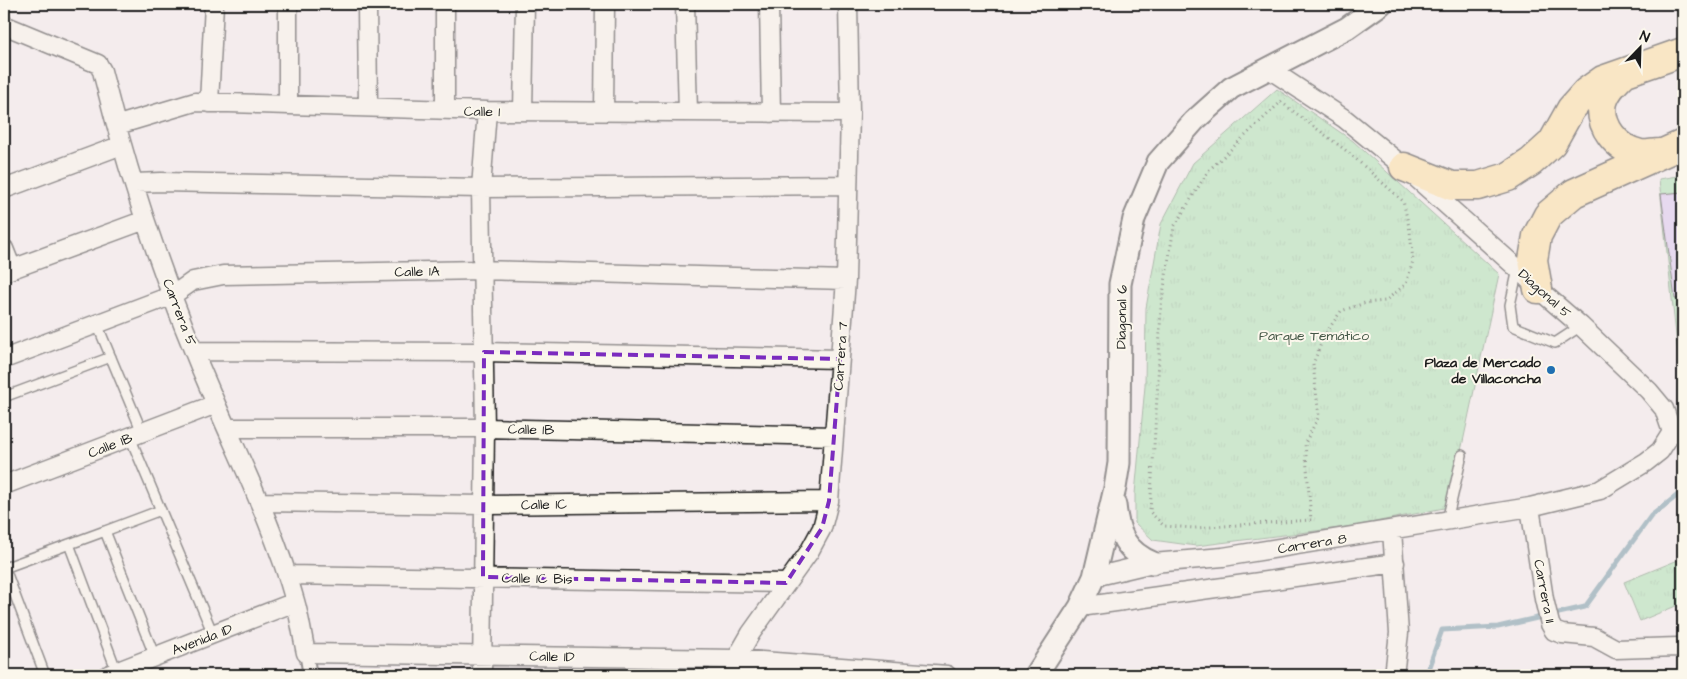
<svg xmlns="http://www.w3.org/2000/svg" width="1687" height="679" font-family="'Architects Daughter',sans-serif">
<defs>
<pattern id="park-tufts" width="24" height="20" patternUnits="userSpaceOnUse" patternTransform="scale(1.25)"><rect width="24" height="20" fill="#a0e0a9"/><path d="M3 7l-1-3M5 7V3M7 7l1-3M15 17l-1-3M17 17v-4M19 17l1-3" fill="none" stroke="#89c091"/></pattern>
</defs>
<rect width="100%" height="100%" fill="#f4eced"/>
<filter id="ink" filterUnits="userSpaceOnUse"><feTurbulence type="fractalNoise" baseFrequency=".02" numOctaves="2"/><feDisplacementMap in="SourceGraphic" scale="10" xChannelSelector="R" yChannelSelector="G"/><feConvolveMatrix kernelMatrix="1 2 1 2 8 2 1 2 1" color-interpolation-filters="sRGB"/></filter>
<g filter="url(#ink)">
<!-- grass -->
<path fill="#a0e0a9" stroke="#5e7e62" d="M 1683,175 L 1683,400 L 1659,179 Z"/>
<!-- park -->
<path fill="url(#park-tufts)" stroke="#5e7e62" d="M 1277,89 L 1353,141 L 1499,274 L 1449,507 L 1355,526 L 1196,546 L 1153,540 L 1135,523 L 1135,494 L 1145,386 L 1146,308 L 1161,224 L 1193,163 Z
M 1683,558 L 1683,603 L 1640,621 L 1624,582 Z"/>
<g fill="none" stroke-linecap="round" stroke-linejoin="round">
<!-- stream -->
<path stroke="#5f8999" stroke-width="5" d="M 1426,675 L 1442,630 L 1498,627 L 1585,607 L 1651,516 L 1683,491"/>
</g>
<!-- building -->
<path fill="#d7c0f1" stroke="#1c1c1c" d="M 1683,192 L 1683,298 L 1675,299 L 1661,194 Z"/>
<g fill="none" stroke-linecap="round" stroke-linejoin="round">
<defs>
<path id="service" d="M 1518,269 L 1510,305 L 1513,326 L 1555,343 L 1581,326
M 97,324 L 142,432
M 4,397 L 111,357
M 130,437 L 213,634
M 1447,521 L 1462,455
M 69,544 L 117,672
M 4,566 L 45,675
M 4,568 L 105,531
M 155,657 L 105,531 L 161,510"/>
<path id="pedestrian" d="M 306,653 L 310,675"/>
<path id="minor" d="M 288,4 L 288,105
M 367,4 L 368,107
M 685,4 L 688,112
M 769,4 L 771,113
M 4,25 L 98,64 L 102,71 C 130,184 169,297 216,404 C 244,468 276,533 295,601 C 300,618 302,635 306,653 L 736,659 L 947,675
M 209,103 L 214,4
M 445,110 L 445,4
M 523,111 L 525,4
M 604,112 L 605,4
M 118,125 L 195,102 L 487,111 L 850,113
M 135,183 L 161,182 L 481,188 L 848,185
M 4,189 L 122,145
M 4,249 L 12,269
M 4,272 L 145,220
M 195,351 L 484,352 L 840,359
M 4,359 L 173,295 L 193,281 L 223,275 L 482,270 L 846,280
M 228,428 L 485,428 L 834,436
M 4,485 L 216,404
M 259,502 L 484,505 L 829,501
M 1530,507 L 1544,599 L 1550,624 L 1554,631 L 1562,634 L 1594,637 L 1616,649 L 1678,647 L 1683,649
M 1392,530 L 1399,633 L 1394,675
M 287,575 L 786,583
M 1094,577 L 1153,563 L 1223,557 L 1530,507 L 1600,490 L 1646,462 L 1660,451 L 1672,432 L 1664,409 L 1649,391 L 1581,326 L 1538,289 L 1518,269 L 1404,167 L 1345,119 L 1269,69
M 1080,607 L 1395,563
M 736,659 L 750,675
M 108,675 L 295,602
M 482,675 L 485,428 L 481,188 L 487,111
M 716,675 L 736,659 L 751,633 L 809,552 L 822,528 L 829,501 L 846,280 L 850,113 L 848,4"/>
<path id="tertiary" d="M 1115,505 C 1118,534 1125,551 1153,563
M 1036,675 L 1080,607 L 1094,577 L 1115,488 L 1119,463 L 1120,284 L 1134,219 L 1158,162 L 1194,121 L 1231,88 L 1347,28 L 1381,4"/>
<path id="trunk" d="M 1623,74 C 1615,82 1606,90 1603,102 C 1598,126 1617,149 1640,154 C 1646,155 1653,153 1660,153
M 1404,167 L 1452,186 L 1478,186 L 1508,177 L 1531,162 L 1552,143 L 1571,109 L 1586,92 L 1603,80 L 1683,52
M 1538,289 L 1533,260 L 1537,236 L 1548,215 L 1574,193 L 1683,144"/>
</defs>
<!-- service casing -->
<use href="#service" stroke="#1c1c1c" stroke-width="12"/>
<!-- pedestrian casing -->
<use href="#pedestrian" stroke="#1c1c1c" stroke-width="16"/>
<!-- minor casing -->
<use href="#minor" stroke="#1c1c1c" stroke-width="21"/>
<!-- tertiary casing -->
<use href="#tertiary" stroke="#1c1c1c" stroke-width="25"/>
<!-- trunk casing -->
<use href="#trunk" stroke="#1c1c1c" stroke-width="31"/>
<!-- path -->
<path stroke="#1c1c1c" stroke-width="3" stroke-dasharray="1 4" stroke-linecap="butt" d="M 1281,102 L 1348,152 L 1403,201 L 1410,231 L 1413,261 L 1406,284 L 1385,301 L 1365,303 L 1341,311 L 1324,336 L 1313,364 L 1319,416 L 1305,443 L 1311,520 L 1195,528 L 1164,526 L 1150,512 L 1158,380 L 1161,306 L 1174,227 L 1208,171 L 1285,98"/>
<!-- service -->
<use href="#service" stroke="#fbf7ec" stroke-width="9"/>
<!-- pedestrian -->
<use href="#pedestrian" stroke="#fbf7ec" stroke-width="12"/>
<!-- minor -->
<use href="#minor" stroke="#fbf7ec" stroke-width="18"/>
<!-- tertiary -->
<use href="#tertiary" stroke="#fbf7ec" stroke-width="21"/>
<!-- trunk -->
<use href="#trunk" stroke="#ffdd96" stroke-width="28"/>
</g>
</g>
<!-- marked area -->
<path d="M0 0H1687V679H0ZM 484,352 L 840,359 L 829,501 L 822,528 L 786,583 L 483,577 Z" fill="#f4eced" fill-opacity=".55" fill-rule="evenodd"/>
<path fill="none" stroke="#7b2cbf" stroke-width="4" stroke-dasharray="10 6" stroke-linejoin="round" d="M 484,352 L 840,359 L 829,501 L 822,528 L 786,583 L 483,577 Z"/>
<!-- markers -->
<circle fill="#1f6fb2" stroke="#fbf7ec" stroke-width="2" cx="1551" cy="370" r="5"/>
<g text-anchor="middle" stroke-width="4" stroke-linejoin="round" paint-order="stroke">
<!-- street labels -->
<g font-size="14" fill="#1c1c1c" stroke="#fbf7ec">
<text transform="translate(482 111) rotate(1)" y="5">Calle 1</text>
<text transform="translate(417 271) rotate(-1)" y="5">Calle 1A</text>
<text transform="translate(1545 293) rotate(42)" y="5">Diagonal 5</text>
<text transform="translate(180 312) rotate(69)" y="5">Carrera 5</text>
<text transform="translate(1121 317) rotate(-89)" y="5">Diagonal 6</text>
<text transform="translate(840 356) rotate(-86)" y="5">Carrera 7</text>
<text transform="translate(531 429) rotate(1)" y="5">Calle 1B</text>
<text transform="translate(110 445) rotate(-21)" y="5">Calle 1B</text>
<text transform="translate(544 504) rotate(-1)" y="5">Calle 1C</text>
<text transform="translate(1312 543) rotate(-9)" y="5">Carrera 8</text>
<text transform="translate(537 578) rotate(1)" y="5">Calle 1C Bis</text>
<text transform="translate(1545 591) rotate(79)" y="5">Carrera 11</text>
<text transform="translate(202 639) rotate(-21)" y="5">Avenida 1D</text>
<text transform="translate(552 656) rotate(1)" y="5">Calle 1D</text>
</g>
<!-- park labels -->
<g font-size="14" fill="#445746" stroke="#fbf7ec">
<text x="1314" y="340">Parque Temático</text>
</g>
<!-- poi labels -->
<g font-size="14" font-weight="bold" fill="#1c1c1c" stroke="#fbf7ec" text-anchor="end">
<text x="1541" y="367">Plaza de Mercado<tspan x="1541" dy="16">de Villaconcha</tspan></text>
</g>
</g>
<!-- margin -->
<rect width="1687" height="679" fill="none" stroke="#fbf7ec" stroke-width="20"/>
<rect x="10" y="10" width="1667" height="659" fill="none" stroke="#1c1c1c" stroke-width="2" filter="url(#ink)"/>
<!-- north arrow -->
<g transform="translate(1640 48) rotate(23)" stroke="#fbf7ec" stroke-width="4" paint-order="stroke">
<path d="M0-4L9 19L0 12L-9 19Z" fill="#1c1c1c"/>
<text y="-8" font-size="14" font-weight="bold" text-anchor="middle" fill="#1c1c1c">N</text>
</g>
</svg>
